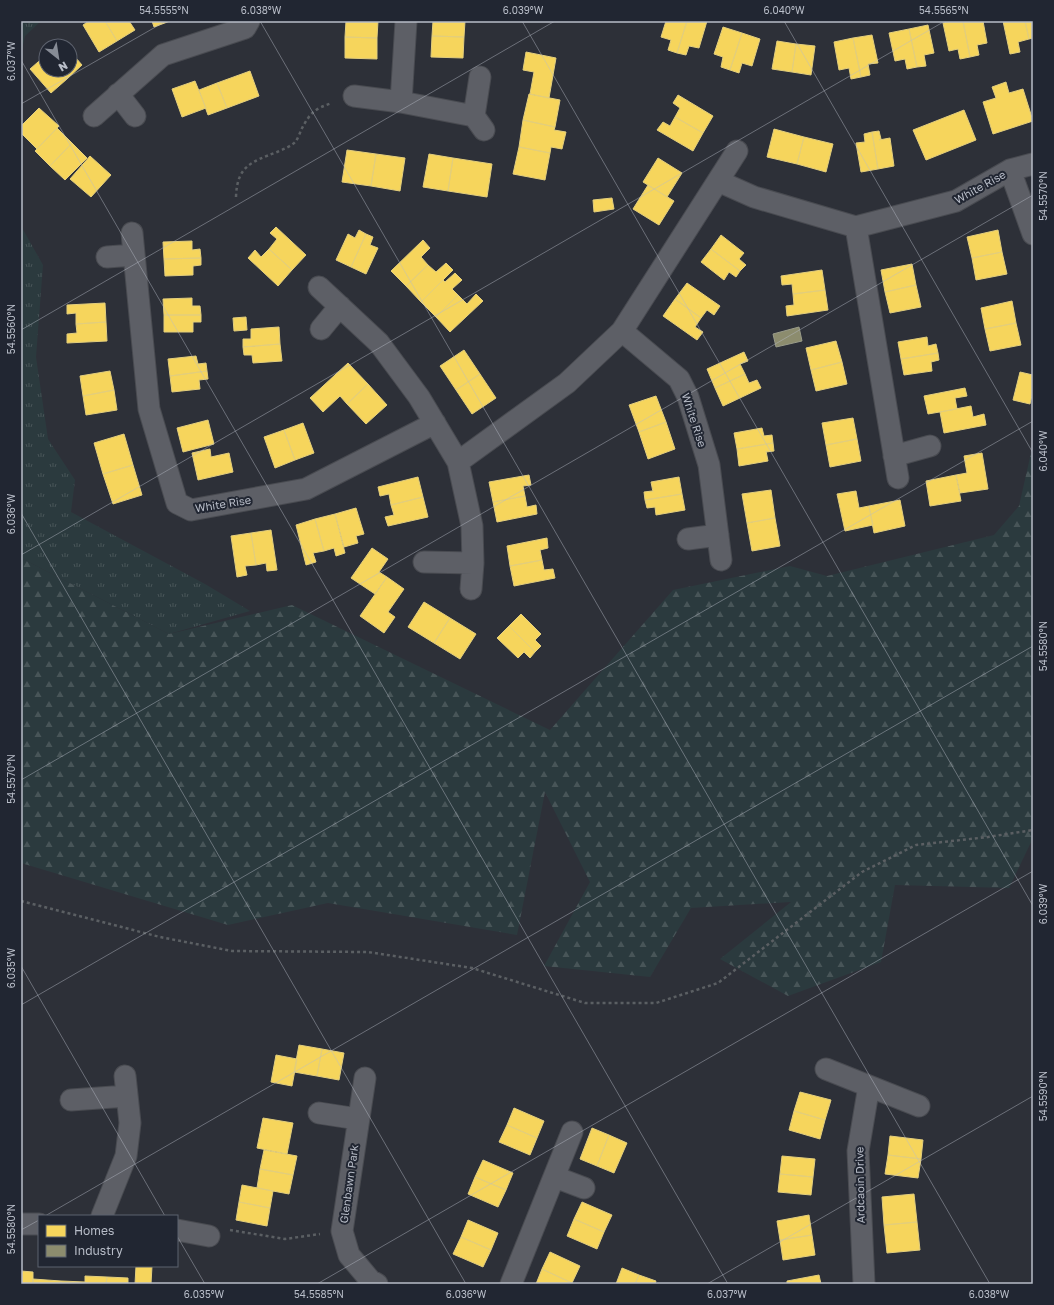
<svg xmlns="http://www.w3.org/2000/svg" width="1054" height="1305" font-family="'Golos Text',sans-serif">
<defs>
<pattern id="grass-tufts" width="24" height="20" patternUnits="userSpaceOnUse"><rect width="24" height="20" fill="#2b3a3e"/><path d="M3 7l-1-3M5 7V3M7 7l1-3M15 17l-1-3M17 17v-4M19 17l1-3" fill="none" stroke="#485558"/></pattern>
<pattern id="forest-firs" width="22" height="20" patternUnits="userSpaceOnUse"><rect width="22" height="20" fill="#2b3a3e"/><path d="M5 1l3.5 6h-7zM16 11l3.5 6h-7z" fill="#485558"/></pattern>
</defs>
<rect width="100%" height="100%" fill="#2d3038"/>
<!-- grass -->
<path fill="url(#grass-tufts)" d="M 21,21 L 28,21 L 26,31 L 29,21 L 41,21 L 25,36 L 21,54 Z
M 21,226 L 43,265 L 36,357 L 48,439 L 75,480 L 71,512 L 205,584 L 250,611 L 169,634 L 21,558 Z"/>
<!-- forest -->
<path fill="url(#forest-firs)" d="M 1033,444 L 1033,838 L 1009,888 L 895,885 L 881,962 L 788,996 L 720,959 L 791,902 L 691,908 L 650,977 L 544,966 L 590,882 L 545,792 L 517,935 L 328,903 L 228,925 L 21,863 L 21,558 L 169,634 L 292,605 L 550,730 L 673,590 L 790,566 L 827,576 L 994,535 L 1019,506 Z"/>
<!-- homes -->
<path fill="#f6d55c" stroke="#e3ce7c" d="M 89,21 L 105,21 L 117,41 L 99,52 L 83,25 Z
M 105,21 L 129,21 L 135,30 L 117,41 Z
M 152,21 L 170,21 L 154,27 Z
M 346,21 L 378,21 L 377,38 L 345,37 Z
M 433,21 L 465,21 L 464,37 L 432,36 Z
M 666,21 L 687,21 L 677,53 L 668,50 L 671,40 L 661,37 Z
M 687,21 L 707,21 L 699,48 L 689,46 L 686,55 L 677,53 Z
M 953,21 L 963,21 L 970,57 L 960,59 L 958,49 L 949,51 L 943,23 Z
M 963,21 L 983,21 L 987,43 L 977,45 L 979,55 L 970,57 Z
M 1003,21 L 1025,21 L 1029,39 L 1018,42 L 1020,52 L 1010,54 Z
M 1025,21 L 1033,21 L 1033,38 L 1029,39 Z
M 928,25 L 934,53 L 924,55 L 926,66 L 917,67 L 909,29 Z
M 723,27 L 742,33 L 730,70 L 721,67 L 723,57 L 714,54 Z
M 909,29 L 917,67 L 907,69 L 905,59 L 895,61 L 889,33 Z
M 742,33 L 760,39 L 752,66 L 742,63 L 739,73 L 730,70 Z
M 872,35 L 878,63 L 868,64 L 870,75 L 861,77 L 853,38 Z
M 432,36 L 464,37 L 463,58 L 431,57 Z
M 345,37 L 377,38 L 377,59 L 345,58 Z
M 853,38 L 861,77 L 851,79 L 849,68 L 839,70 L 834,42 Z
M 777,41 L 796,44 L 792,72 L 772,69 Z
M 796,44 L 815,46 L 811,75 L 792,72 Z
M 70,51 L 82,65 L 67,79 L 59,70 L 70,70 Z
M 526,52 L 556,58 L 549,98 L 530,94 L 534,72 L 523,70 Z
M 46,55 L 46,70 L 59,70 L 67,79 L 51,93 L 30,69 Z
M 250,71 L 259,96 L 227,108 L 217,83 Z
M 195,81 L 206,108 L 182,117 L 172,89 Z
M 1006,82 L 1009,93 L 1023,89 L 1033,121 L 993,134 L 983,102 L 996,98 L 992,87 Z
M 217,83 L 227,108 L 208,115 L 199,90 Z
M 529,94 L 560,100 L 555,127 L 523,120 Z
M 678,95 L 713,116 L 703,133 L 675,117 L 680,108 L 673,103 Z
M 39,108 L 59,126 L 37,149 L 21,133 L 21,126 Z
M 964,110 L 976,140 L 926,160 L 913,130 Z
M 675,117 L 703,133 L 693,151 L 657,130 L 663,122 L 670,126 Z
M 523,120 L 555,127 L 554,130 L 566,132 L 562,149 L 551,147 L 550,153 L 519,147 Z
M 57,128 L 72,143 L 50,166 L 35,151 Z
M 774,129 L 804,137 L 797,164 L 767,157 Z
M 879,131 L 881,139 L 879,140 L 890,138 L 894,166 L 878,169 L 872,132 Z
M 872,132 L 878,169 L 861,172 L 856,143 L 865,142 L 864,134 Z
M 804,137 L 833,144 L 826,172 L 797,164 Z
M 72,143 L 87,158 L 65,180 L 50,166 Z
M 519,147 L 550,153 L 545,180 L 513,174 Z
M 347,150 L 376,154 L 371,186 L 342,182 Z
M 376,154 L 405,158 L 400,191 L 371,186 Z
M 429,154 L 453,158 L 448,191 L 423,187 Z
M 90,156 L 111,175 L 91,197 L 70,179 Z
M 453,158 L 492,164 L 487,197 L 448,191 Z
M 658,158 L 682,173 L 667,197 L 643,182 Z
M 648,185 L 674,201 L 659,225 L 633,209 Z
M 612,198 L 614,209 L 594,212 L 593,200 Z
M 276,227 L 306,255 L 292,270 L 269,249 L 277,239 L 270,233 Z
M 359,230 L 366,234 L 351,267 L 336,260 L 348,234 L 355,238 Z
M 998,230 L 1002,252 L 972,258 L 967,237 Z
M 366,234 L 373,237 L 370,245 L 378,248 L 366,274 L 351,267 Z
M 721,235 L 744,253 L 739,259 L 746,265 L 740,271 L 711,249 Z
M 423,240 L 430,248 L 421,257 L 428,265 L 406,286 L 391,271 Z
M 192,241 L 192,250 L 200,249 L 201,258 L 164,259 L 163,242 Z
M 269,249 L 292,270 L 278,286 L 248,258 L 255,250 L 261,257 Z
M 711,249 L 740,271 L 736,277 L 729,272 L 724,280 L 701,262 Z
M 1002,252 L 1007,274 L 976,280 L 972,258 Z
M 201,258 L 201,265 L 193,266 L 193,275 L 165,276 L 164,259 Z
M 446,263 L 453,270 L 421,302 L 406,286 L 428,265 L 436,272 Z
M 912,264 L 916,285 L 885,292 L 881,270 Z
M 822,270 L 825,290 L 793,294 L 792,284 L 782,285 L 781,276 Z
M 455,273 L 462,280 L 452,289 L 458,295 L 436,317 L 421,302 L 443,280 L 445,282 Z
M 687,283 L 720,306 L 714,315 L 707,310 L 701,318 L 675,299 Z
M 916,285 L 921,307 L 890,313 L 885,292 Z
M 825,290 L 828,310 L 787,316 L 786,306 L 794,305 L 793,294 Z
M 476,294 L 483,301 L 450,332 L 436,317 L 458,295 L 467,304 Z
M 192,298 L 192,306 L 200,306 L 201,315 L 164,315 L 163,299 Z
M 675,299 L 701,318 L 695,327 L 703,332 L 697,340 L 663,316 Z
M 1012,301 L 1016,323 L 985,329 L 981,308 Z
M 105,303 L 106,322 L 76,324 L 76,313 L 67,314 L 67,305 Z
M 164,315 L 201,315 L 201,322 L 193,322 L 193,332 L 164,332 Z
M 246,317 L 247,330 L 234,331 L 233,318 Z
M 106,322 L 107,341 L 67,343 L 67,334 L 77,333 L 76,324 Z
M 1016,323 L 1021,345 L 990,351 L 985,329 Z
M 279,327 L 280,344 L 243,347 L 243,339 L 251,339 L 251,329 Z
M 927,337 L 928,346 L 936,344 L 938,353 L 901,359 L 898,342 Z
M 836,341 L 842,362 L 811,370 L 806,348 Z
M 280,344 L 282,361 L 253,363 L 252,355 L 244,355 L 243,347 Z
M 464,350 L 480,374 L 456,390 L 440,366 Z
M 744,352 L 748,361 L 740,364 L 745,374 L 715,388 L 707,369 Z
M 938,353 L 939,360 L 931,362 L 932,371 L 904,375 L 901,359 Z
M 196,356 L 198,364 L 206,363 L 207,371 L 170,376 L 168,359 Z
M 842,362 L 847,384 L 816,391 L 811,370 Z
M 348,363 L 368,384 L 347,404 L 340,396 L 323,412 L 310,398 Z
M 110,371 L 114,390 L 83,396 L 80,376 Z
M 207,371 L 208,379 L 199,380 L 200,389 L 172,392 L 170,376 Z
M 1020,372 L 1033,375 L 1033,391 L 1030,404 L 1013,400 Z
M 480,374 L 496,398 L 472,414 L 456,390 Z
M 745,374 L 749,383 L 757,380 L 761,388 L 723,406 L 715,388 Z
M 368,384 L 387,405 L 366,424 L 347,404 Z
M 965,388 L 967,396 L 955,398 L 957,409 L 928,414 L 924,396 Z
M 114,390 L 117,410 L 86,415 L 83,396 Z
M 656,396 L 666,422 L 639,432 L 629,405 Z
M 971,406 L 973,417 L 984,414 L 986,425 L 944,433 L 940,412 Z
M 853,418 L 857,439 L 826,445 L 822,423 Z
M 208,420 L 214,444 L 183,452 L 177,428 Z
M 666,422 L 675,449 L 648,459 L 639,432 Z
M 303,423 L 314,453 L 295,460 L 284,430 Z
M 762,428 L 764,436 L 772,435 L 773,443 L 737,449 L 734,433 Z
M 284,430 L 295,460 L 275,468 L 264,437 Z
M 124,434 L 133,465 L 103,474 L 94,443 Z
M 857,439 L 861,461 L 830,467 L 826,445 Z
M 773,443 L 774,451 L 766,452 L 766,451 L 768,461 L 739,466 L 737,449 Z
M 210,449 L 211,457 L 229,453 L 233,472 L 198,480 L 192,453 Z
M 982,453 L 988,489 L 960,493 L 956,475 L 967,473 L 964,456 Z
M 133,465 L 142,495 L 113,504 L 103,474 Z
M 529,475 L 531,485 L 523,486 L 525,496 L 493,502 L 489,482 Z
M 956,475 L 961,501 L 930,506 L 926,481 Z
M 418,477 L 423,497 L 391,505 L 389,494 L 380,496 L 378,487 Z
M 679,477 L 682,494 L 645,500 L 644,492 L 652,491 L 653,492 L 651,482 Z
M 771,490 L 775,518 L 747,523 L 742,494 Z
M 856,491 L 859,508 L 869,506 L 873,525 L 845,531 L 837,494 Z
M 682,494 L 685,510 L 656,515 L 655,507 L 647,508 L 645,500 Z
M 525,496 L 527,507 L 536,505 L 537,514 L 497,522 L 493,502 Z
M 423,497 L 428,517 L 388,526 L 385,517 L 394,515 L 391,505 Z
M 900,500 L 905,526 L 874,533 L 869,506 Z
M 356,508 L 364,534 L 356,536 L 358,543 L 344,547 L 335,514 Z
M 335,514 L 345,553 L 336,556 L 334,548 L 324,551 L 315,519 Z
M 775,518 L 780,546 L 752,551 L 747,523 Z
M 315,519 L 324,551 L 313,553 L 316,562 L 306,565 L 296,525 Z
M 271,530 L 277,570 L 267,571 L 266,563 L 256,565 L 251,533 Z
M 251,533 L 256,565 L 245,566 L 247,575 L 237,577 L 231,536 Z
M 547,538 L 548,548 L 540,550 L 542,560 L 510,566 L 507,546 Z
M 372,548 L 388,559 L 379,572 L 387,577 L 375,594 L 351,578 Z
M 542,560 L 544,570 L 553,569 L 555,578 L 514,586 L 510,566 Z
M 387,577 L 404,589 L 388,612 L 395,617 L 384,633 L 360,616 Z
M 424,602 L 450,618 L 434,643 L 408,627 Z
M 521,614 L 541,634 L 535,640 L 541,646 L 535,652 L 509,626 Z
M 450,618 L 476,634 L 460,659 L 434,643 Z
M 509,626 L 535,652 L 530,658 L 524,652 L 525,651 L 518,658 L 497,638 Z
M 299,1045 L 322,1049 L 317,1076 L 294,1072 Z
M 322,1049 L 344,1053 L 339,1080 L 317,1076 Z
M 276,1055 L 297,1059 L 292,1086 L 271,1082 Z
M 800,1092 L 831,1100 L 825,1120 L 794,1111 Z
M 514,1108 L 544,1121 L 537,1138 L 507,1125 Z
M 794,1111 L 825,1120 L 820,1139 L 789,1130 Z
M 263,1118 L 293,1123 L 287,1154 L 257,1148 Z
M 507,1125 L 537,1138 L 530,1155 L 499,1142 Z
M 592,1128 L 609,1135 L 597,1166 L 580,1159 Z
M 609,1135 L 627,1143 L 614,1173 L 597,1166 Z
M 890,1136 L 923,1140 L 921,1159 L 888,1155 Z
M 264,1150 L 297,1156 L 293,1175 L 260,1169 Z
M 888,1155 L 921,1159 L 918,1178 L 885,1174 Z
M 782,1156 L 815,1159 L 813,1177 L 780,1174 Z
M 483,1160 L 513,1173 L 506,1190 L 475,1177 Z
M 260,1169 L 293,1175 L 289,1194 L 257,1188 Z
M 780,1174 L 813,1177 L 811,1195 L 778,1192 Z
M 475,1177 L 506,1190 L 498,1207 L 468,1194 Z
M 242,1185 L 273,1191 L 270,1208 L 239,1202 Z
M 914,1194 L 917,1222 L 884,1225 L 882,1197 Z
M 239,1202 L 270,1208 L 267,1226 L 236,1220 Z
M 582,1202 L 612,1215 L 604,1232 L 574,1219 Z
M 809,1215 L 812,1235 L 780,1240 L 777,1221 Z
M 574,1219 L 604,1232 L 597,1249 L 567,1236 Z
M 468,1220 L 498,1233 L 491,1250 L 461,1237 Z
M 917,1222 L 920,1250 L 887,1253 L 884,1225 Z
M 812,1235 L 815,1255 L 783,1260 L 780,1240 Z
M 461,1237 L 491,1250 L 483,1267 L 453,1254 Z
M 550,1252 L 580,1266 L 572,1283 L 542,1269 Z
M 136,1266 L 152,1266 L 151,1284 L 135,1284 Z
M 622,1268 L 639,1275 L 635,1284 L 616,1284 Z
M 542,1269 L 572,1283 L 572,1284 L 536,1284 Z
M 21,1271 L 33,1272 L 33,1284 L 21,1284 Z
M 639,1275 L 656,1281 L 655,1284 L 635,1284 Z
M 819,1275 L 821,1284 L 787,1284 L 787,1281 Z
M 85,1276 L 107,1277 L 106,1284 L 85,1284 Z
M 107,1277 L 128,1278 L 128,1284 L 106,1284 Z
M 33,1279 L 61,1281 L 61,1284 L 33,1284 Z
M 61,1281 L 85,1282 L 85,1284 L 61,1284 Z"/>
<!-- industry -->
<path fill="#8c8c6e" stroke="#999b89" d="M 799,327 L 802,341 L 776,347 L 773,334 Z"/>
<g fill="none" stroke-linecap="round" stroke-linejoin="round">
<defs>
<path id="minor" d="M 480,77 L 474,116 L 484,130
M 118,94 L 135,116
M 354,96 L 401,102 L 474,116
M 401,102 L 406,21
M 94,116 L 163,55 L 245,28 L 249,21
M 1010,170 L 1033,234
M 718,181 L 754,197 L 856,227 L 956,201 L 1010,170 L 1033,164
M 856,227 L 898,478
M 132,233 L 149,409 L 177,503 L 191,510 L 306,489 L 435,423
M 107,257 L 134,255
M 319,287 L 379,343 L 419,397 L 458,462 L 472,526 L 473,563 L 471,589
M 321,329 L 340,306
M 622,331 L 679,379 L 688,397 L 709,465 L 721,560
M 894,456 L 930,446
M 458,462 L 567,383 L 622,331 L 737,151
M 688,539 L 718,535
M 424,562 L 473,563
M 826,1069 L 919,1106
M 365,1078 L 342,1231 L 349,1255 L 370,1280 L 377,1284
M 71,1100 L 127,1096
M 319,1113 L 358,1119
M 555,1177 L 584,1188
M 102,1216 L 126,1156 L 130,1123 L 125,1076
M 21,1224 L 39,1224
M 177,1230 L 209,1236
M 511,1284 L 572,1132
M 864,1284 L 858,1151 L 869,1086"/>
</defs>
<!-- minor casing -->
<use href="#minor" stroke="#494b51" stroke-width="23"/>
<!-- path -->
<path stroke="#5b5f63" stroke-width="2.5" stroke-dasharray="3 3" stroke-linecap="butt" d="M 236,197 C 237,166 251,162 277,152 C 284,149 292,146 296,141 C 298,138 300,133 301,130 C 310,113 314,109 332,103
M 21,901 L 160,937 L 232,951 L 368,952 L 472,968 L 585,1003 L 656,1003 L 718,983 L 862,872 L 916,845 L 988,837 L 1033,830
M 230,1230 L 285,1239 L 320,1234"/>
<!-- minor -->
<use href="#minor" stroke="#5d5f66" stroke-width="21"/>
</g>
<!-- ticks -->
<path fill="none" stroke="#b8bdc8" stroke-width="1" stroke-opacity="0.45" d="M 260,21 L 990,1284M 522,21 L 1033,906M 784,21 L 1033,453M 21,60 L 728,1284M 21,104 L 166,21M 21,330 L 555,21M 21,513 L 466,1284M 21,555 L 945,21M 21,780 L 1033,195M 21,966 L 165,1216M 21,1005 L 1033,421M 45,1216 L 1033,646M 21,1230 L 39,1220M 177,1236 L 205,1284M 317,1284 L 1033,871M 707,1284 L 1033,1096"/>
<g text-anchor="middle" stroke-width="4" stroke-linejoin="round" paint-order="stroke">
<!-- street labels -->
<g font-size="11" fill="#b8bdc8" stroke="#212632">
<text transform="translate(980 187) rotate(-29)" y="4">White Rise</text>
<text transform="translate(694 420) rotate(72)" y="4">White Rise</text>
<text transform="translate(223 504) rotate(-9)" y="4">White Rise</text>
<text transform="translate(349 1184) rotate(-82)" y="4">Glenbawn Park</text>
<text transform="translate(860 1185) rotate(-91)" y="4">Ardcaoin Drive</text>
</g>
</g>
<!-- border -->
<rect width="1054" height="1305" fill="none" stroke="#212632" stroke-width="44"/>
<!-- legend -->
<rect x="38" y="1215" width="140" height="52" fill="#212632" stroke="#5d626e"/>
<rect x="46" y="1225" width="20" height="12" fill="#f6d55c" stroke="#5d626e"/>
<text x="74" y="1235" font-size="12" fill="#b8bdc8">Homes</text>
<rect x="46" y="1245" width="20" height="12" fill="#8c8c6e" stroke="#5d626e"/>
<text x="74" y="1255" font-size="12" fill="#b8bdc8">Industry</text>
<!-- north arrow -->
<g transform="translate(58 58) rotate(150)"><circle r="19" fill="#212632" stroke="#5d626e"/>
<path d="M0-3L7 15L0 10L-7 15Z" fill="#878c96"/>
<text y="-6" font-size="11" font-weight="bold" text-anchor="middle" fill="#b8bdc8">N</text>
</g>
<rect x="22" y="22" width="1010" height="1261" fill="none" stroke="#b8bdc8" stroke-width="1.5"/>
<g font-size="10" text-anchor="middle" fill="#b8bdc8">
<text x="164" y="14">54.5555°N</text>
<text x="261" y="14">6.038°W</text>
<text x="523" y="14">6.039°W</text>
<text x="784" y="14">6.040°W</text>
<text x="944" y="14">54.5565°N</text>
<text transform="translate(11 61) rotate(-90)" y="4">6.037°W</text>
<text transform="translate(1043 196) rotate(-90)" y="4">54.5570°N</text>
<text transform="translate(11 329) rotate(-90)" y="4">54.5560°N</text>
<text transform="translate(1043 451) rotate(-90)" y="4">6.040°W</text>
<text transform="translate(11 514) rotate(-90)" y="4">6.036°W</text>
<text transform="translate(1043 646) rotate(-90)" y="4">54.5580°N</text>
<text transform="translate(11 779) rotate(-90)" y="4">54.5570°N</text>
<text transform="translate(1043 904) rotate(-90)" y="4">6.039°W</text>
<text transform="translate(11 968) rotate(-90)" y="4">6.035°W</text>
<text transform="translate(1043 1096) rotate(-90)" y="4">54.5590°N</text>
<text transform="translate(11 1229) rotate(-90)" y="4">54.5580°N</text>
<text x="204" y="1298">6.035°W</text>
<text x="319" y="1298">54.5585°N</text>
<text x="466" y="1298">6.036°W</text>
<text x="727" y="1298">6.037°W</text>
<text x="989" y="1298">6.038°W</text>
</g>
</svg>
